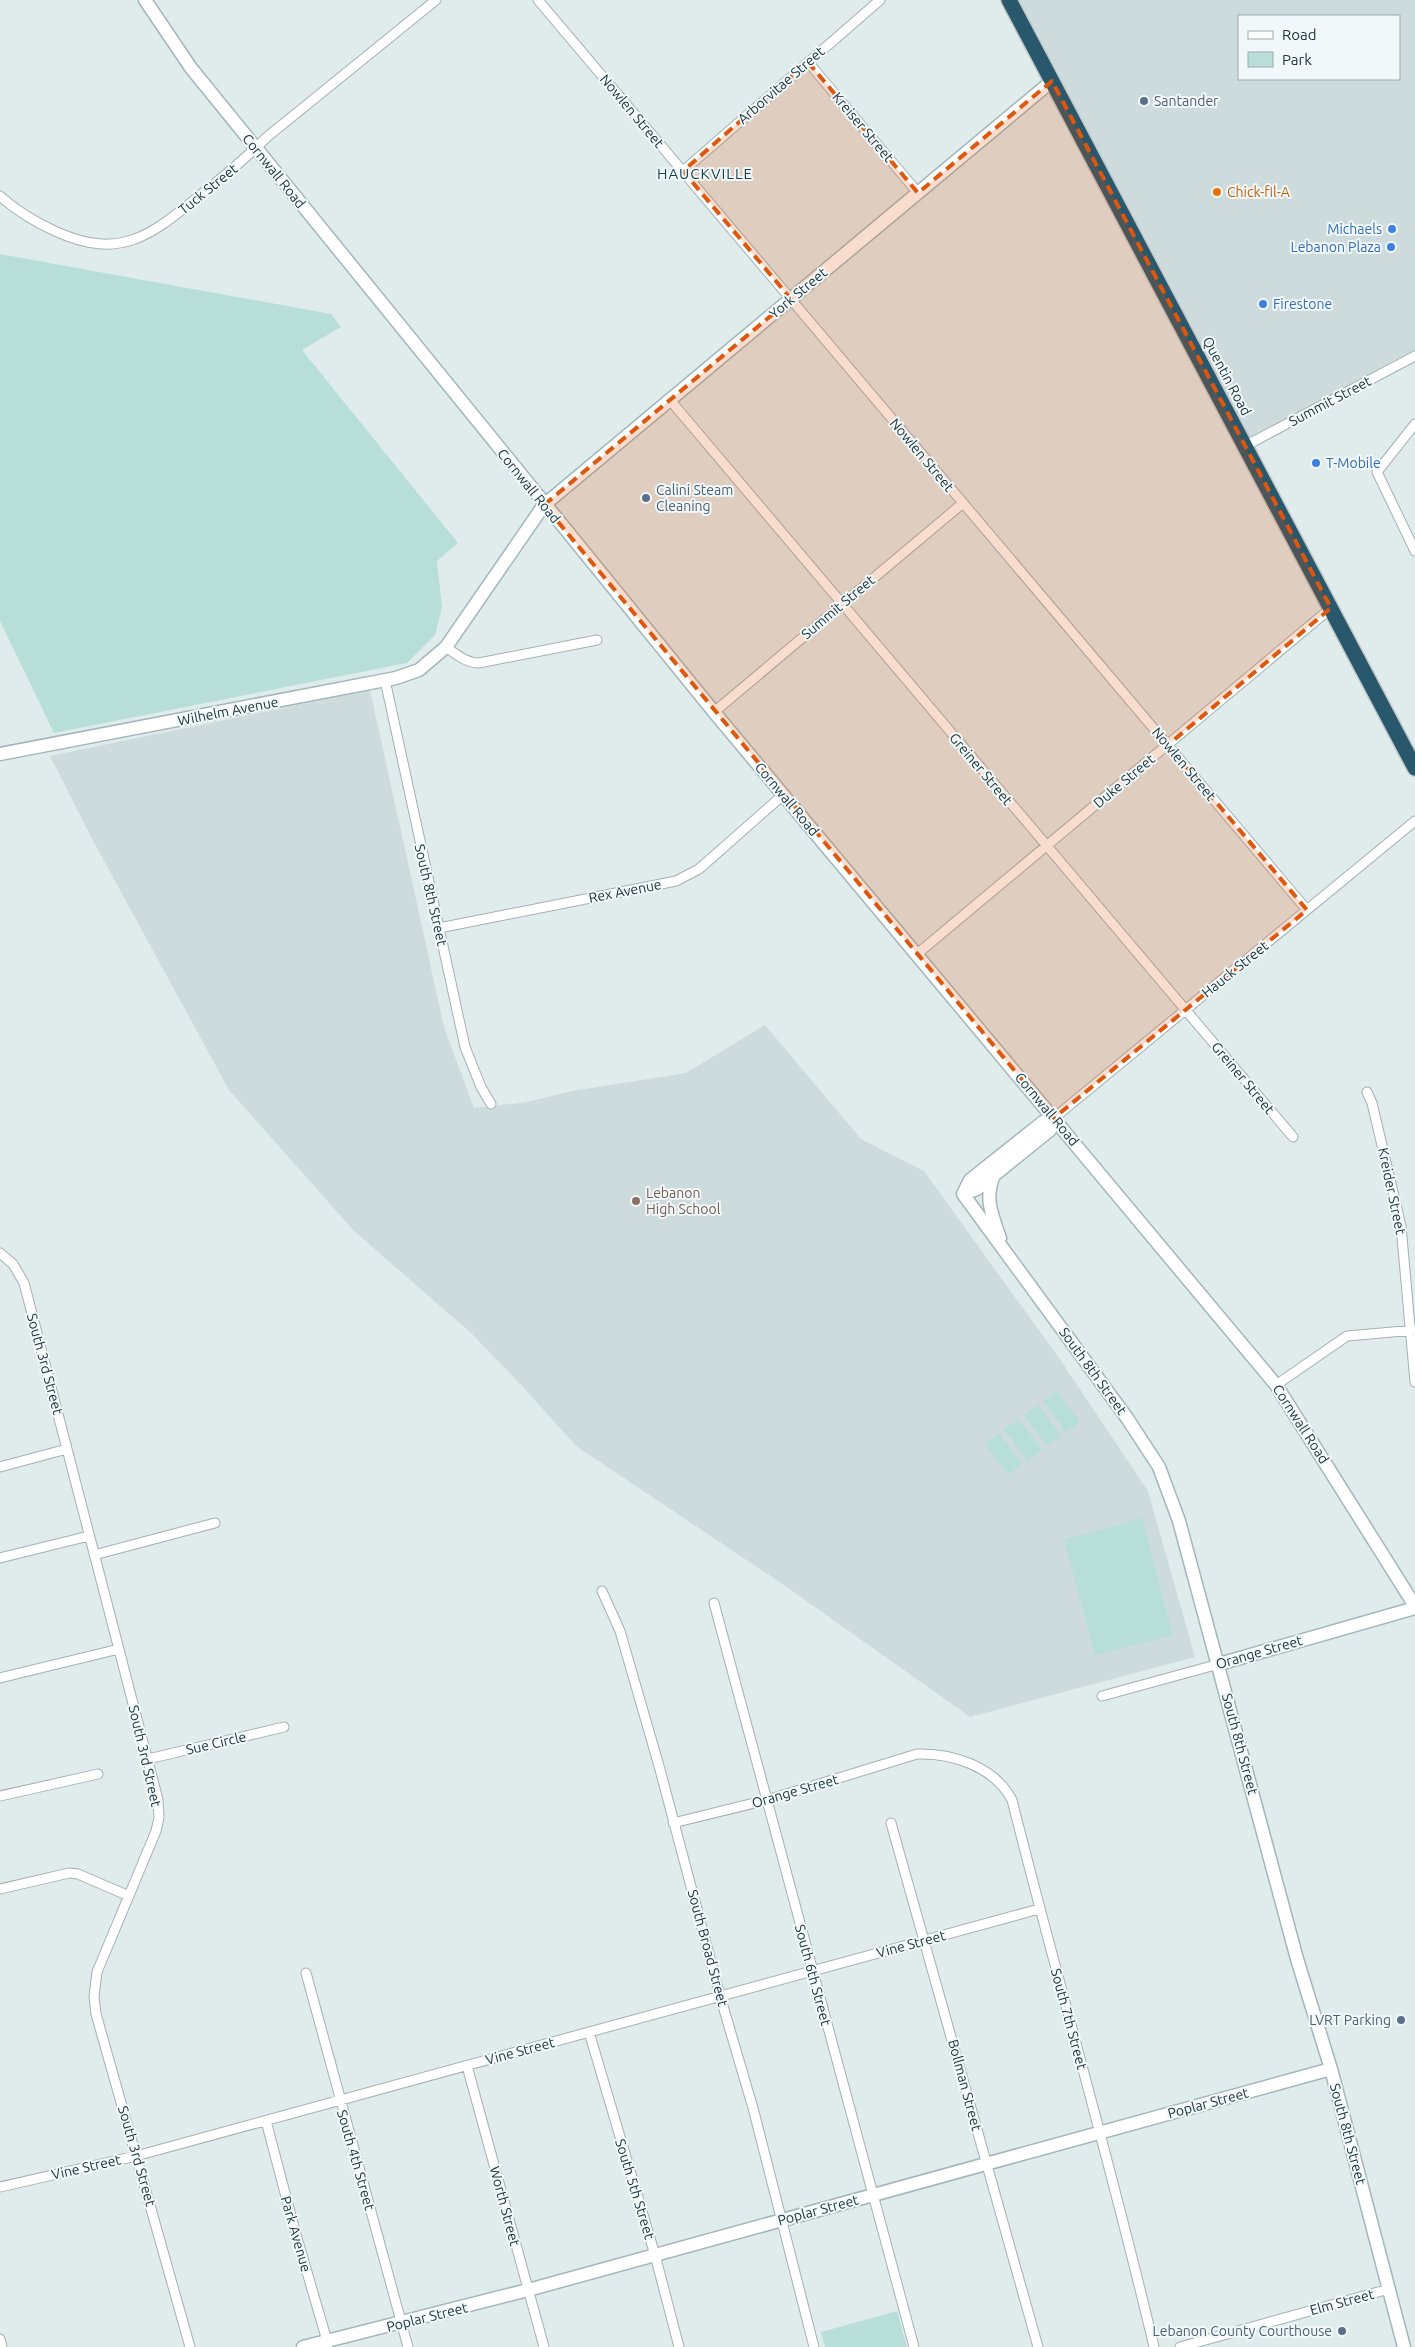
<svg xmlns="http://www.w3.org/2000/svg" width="1415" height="2347" font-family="Ubuntu,sans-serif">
<rect width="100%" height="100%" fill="#e0ebec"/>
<!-- built -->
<path fill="#cedbdc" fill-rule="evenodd" d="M 1010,0 L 1415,0 L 1415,356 L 1245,446 ZM 1239,16 L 1399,16 L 1399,79 L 1239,79 Z
M 370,690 L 444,1027 L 474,1108 L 527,1102 L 572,1091 L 686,1073 L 765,1025 L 861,1139 L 924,1171 L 1061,1361 L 1148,1491 L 1195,1657 L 970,1717 L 784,1585 L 576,1446 L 523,1387 L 471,1333 L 353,1230 L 229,1090 L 91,837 L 50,756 Z"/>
<!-- green -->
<path fill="#b7dfd7" d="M 0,254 L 331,314 L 341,327 L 302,350 L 458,543 L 437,561 L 442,607 L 435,635 L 407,663 L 54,733 L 0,621 Z
M 1057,1391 L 1080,1422 L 1066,1432 L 1043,1401 Z
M 1038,1404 L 1061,1436 L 1047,1446 L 1024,1415 Z
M 1019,1419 L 1042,1450 L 1027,1461 L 1004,1429 Z
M 999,1433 L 1022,1464 L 1008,1475 L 985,1444 Z
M 1142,1518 L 1173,1635 L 1095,1655 L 1064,1540 Z
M 897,2311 L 907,2347 L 825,2347 L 821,2332 Z"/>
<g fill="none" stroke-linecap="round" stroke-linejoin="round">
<defs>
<path id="street" d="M 538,0 L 1307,910
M 808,62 L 918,193
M 683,171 L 880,0
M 0,196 C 17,211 37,223 57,232 C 120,260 150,236 198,197 C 222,178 245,159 267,137 L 436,0
M 670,400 L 1293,1137
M 1415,424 L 1377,472 L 1415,551
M 1245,446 L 1415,356
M 446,647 C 456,654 466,663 479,663 L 597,640
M 385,680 L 465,1047 L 481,1087 L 491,1104
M 714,712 L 963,503
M 439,928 L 676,881 L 699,869 L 783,795
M 917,954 L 1331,608
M 1367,1092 L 1372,1103 L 1401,1226 L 1415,1382
M 1054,1118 L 1415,821
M 0,1253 L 13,1264 L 24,1283 L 158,1800 L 159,1818 L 156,1831 L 97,1972 L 94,1997 L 96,2014 L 190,2347
M 1276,1385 L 1347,1336 L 1415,1330
M 0,1467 L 67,1449
M 94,1555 L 215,1523
M 0,1558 L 89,1536
M 602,1591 L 620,1631 L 659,1766 L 720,1996 L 753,2108 L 814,2347
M 714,1603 L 914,2347
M 0,1678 L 119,1649
M 1102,1696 L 1219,1664
M 148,1759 L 284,1727
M 0,1796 L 98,1774
M 673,1823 L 767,1800 L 917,1754 C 952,1753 994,1766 1012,1800 C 1058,1983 1111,2164 1154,2347
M 891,1823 L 1038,2347
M 0,1889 L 69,1873 L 78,1874 L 129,1896
M 306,1973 L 408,2347
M 589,2032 L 655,2255 L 679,2347
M 467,2066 L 544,2347
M 266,2121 L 295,2231 L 328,2344
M 0,2187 L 136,2156 L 1039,1909
M 0,2339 L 2,2347
M 1180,2347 L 1389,2289"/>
<path id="secondary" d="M 145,0 L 191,68 L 714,712 L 1276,1385 L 1415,1606
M 0,754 L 396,678 L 419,670 L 446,647 L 544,505 L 1052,81
M 994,1175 C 984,1198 992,1215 1000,1238
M 963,1194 L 1127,1418 L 1159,1467 L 1179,1521 L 1297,1959 L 1331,2069 L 1404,2347
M 963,1194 L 977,1189 L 1050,1130 L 1054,1118
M 963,1194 L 970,1180 L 1043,1122 L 1054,1118
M 1219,1664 L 1415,1608
M 303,2347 L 528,2290 L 1331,2069"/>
<path id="highway" d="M 1009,0 L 1415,768"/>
</defs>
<!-- street casing -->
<use href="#street" stroke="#a3b1b4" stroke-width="11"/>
<!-- secondary casing -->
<use href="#secondary" stroke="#a1b7bc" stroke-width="15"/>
<!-- highway casing -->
<use href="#highway" stroke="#c1c7c9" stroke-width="18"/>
<!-- street -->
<use href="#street" stroke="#fff" stroke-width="9"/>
<!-- secondary -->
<use href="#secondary" stroke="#fff" stroke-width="12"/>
<!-- highway -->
<use href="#highway" stroke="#29576c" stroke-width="15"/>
</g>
<!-- marked area -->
<path fill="#de570e" fill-opacity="0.2" stroke="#de570e" stroke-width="4" stroke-dasharray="10 6" stroke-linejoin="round" d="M 808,62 L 918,193 L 1052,81 L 1331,608 L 1168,745 L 1307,910 L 1054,1118 L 544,505 L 791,299 L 683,171 Z"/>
<!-- markers -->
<g fill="#5c6f8a" stroke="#f1f8f9" stroke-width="2">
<circle cx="1144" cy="101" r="5"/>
<circle cx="646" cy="498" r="5"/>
<circle cx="1401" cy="2020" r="5"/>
<circle cx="1342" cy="2331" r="5"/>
</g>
<circle fill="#e8710a" stroke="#f1f8f9" stroke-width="2" cx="1217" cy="192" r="5"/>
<g fill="#3f7fe0" stroke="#f1f8f9" stroke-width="2">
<circle cx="1392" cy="229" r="5"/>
<circle cx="1391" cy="247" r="5"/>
<circle cx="1263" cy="304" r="5"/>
<circle cx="1316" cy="463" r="5"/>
</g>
<circle fill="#8d6e63" stroke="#f1f8f9" stroke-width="2" cx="636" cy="1201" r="5"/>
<g text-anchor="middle" stroke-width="4" stroke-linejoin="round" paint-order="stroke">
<!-- street labels -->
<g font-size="14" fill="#20363e" stroke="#f1f8f9">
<text transform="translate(781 85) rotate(-41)" y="5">Arborvitae Street</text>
<text transform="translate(632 111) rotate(50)" y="5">Nowlen Street</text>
<text transform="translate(863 127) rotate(50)" y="5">Kreiser Street</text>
<text transform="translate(274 171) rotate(51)" y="5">Cornwall Road</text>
<text transform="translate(208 189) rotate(-39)" y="5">Tuck Street</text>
<text transform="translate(798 293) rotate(-40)" y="5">York Street</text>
<text transform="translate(1227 376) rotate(62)" y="5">Quentin Road</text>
<text transform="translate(1330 401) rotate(-28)" y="5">Summit Street</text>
<text transform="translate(922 455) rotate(50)" y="5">Nowlen Street</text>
<text transform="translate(529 486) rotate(51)" y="5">Cornwall Road</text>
<text transform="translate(838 607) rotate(-40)" y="5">Summit Street</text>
<text transform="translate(228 711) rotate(-11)" y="5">Wilhelm Avenue</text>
<text transform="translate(1184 764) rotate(50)" y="5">Nowlen Street</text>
<text transform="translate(981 769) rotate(50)" y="5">Greiner Street</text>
<text transform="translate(1124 781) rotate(-40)" y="5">Duke Street</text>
<text transform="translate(787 799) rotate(50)" y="5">Cornwall Road</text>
<text transform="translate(625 891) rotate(-11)" y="5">Rex Avenue</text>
<text transform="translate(431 895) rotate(77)" y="5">South 8th Street</text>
<text transform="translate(1235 969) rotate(-39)" y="5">Hauck Street</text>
<text transform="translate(1243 1078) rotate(50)" y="5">Greiner Street</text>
<text transform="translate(1047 1109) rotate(50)" y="5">Cornwall Road</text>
<text transform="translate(1392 1191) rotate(78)" y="5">Kreider Street</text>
<text transform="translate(45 1364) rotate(75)" y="5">South 3rd Street</text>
<text transform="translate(1093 1371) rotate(54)" y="5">South 8th Street</text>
<text transform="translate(1301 1424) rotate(57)" y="5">Cornwall Road</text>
<text transform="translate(1259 1652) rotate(-16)" y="5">Orange Street</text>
<text transform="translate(216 1743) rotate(-13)" y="5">Sue Circle</text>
<text transform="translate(1240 1744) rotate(75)" y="5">South 8th Street</text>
<text transform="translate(145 1756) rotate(77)" y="5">South 3rd Street</text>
<text transform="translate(795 1791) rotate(-16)" y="5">Orange Street</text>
<text transform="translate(911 1944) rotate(-15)" y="5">Vine Street</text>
<text transform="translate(708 1948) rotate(75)" y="5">South Broad Street</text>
<text transform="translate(813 1975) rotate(75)" y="5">South 6th Street</text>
<text transform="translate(1069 2019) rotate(75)" y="5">South 7th Street</text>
<text transform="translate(520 2051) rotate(-15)" y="5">Vine Street</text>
<text transform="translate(965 2085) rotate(75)" y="5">Bollman Street</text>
<text transform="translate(1208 2103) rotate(-15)" y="5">Poplar Street</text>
<text transform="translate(1348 2134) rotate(75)" y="5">South 8th Street</text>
<text transform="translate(137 2156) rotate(74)" y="5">South 3rd Street</text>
<text transform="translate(356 2160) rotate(74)" y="5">South 4th Street</text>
<text transform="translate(86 2167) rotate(-13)" y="5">Vine Street</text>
<text transform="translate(635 2189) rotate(73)" y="5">South 5th Street</text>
<text transform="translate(505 2206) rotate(75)" y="5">Worth Street</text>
<text transform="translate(818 2210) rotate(-15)" y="5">Poplar Street</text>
<text transform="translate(296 2234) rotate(74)" y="5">Park Avenue</text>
<text transform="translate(1342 2302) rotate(-15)" y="5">Elm Street</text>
<text transform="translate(427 2317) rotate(-14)" y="5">Poplar Street</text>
</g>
<!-- service labels -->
<g font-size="14" fill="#4e5e75" stroke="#f1f8f9" text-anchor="start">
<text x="1154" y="106">Santander</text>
<text x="656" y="495">Calini Steam<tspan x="656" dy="16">Cleaning</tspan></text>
<text x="1391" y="2025" text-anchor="end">LVRT Parking</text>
<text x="1332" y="2336" text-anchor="end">Lebanon County Courthouse</text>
</g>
<!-- food labels -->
<g font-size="14" fill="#c56008" stroke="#f1f8f9" text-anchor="start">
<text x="1227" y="197">Chick-fil-A</text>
</g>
<!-- shop labels -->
<g font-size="14" fill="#366cbe" stroke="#f1f8f9" text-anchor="end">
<text x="1382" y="234">Michaels</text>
<text x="1381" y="252">Lebanon Plaza</text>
<text x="1273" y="309" text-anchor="start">Firestone</text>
<text x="1326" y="468" text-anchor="start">T-Mobile</text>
</g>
<!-- education labels -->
<g font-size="14" fill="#785e54" stroke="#f1f8f9" text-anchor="start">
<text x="646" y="1198">Lebanon<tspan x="646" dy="16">High School</tspan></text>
</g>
<!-- neighbourhood labels -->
<g font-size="15" letter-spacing="1" fill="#1a4251" stroke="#f1f8f9">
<text x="705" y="179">HAUCKVILLE</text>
</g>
</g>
<!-- legend -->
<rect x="1238" y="15" width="162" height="65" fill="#f1f8f9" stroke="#9daaae"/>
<rect x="1248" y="31" width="25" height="8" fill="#ffffff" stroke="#9daaae"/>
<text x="1282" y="40" font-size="15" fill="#20363e">Road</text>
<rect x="1248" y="52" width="25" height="15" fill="#b7dfd7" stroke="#9daaae"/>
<text x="1282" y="65" font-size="15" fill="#20363e">Park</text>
</svg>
